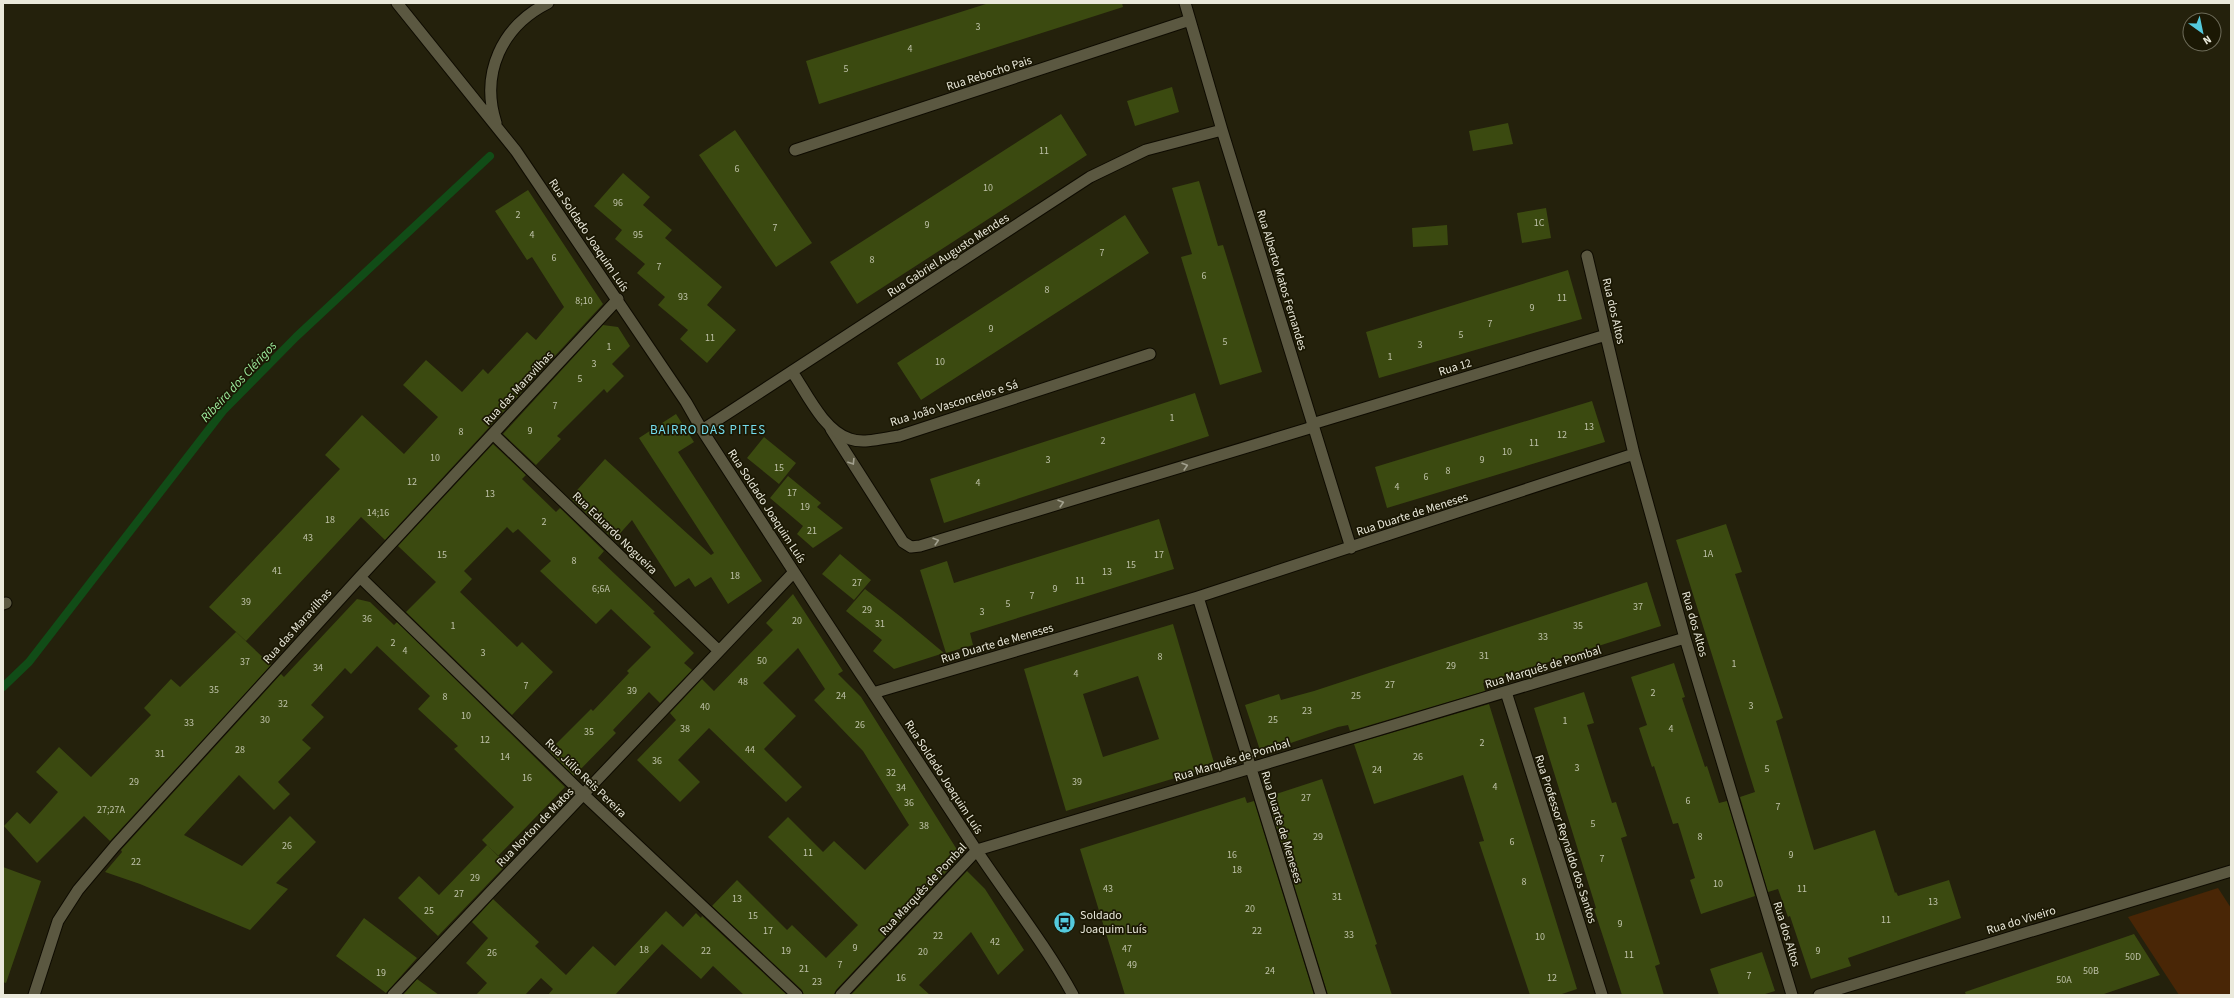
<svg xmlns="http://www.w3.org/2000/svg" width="2234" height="998" font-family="'Source Sans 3',sans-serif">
<rect width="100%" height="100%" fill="#24210c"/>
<!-- green -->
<path fill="#492606" d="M 2218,888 L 2231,908 L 2231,995 L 2179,995 L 2128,917 Z"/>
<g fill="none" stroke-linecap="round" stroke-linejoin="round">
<!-- stream -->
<path stroke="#114c17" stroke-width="8" d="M 3,687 L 29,662 L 223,411 L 296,337 L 490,156"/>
</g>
<!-- building -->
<path fill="#3b4a10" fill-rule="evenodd" d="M 989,3 L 1122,3 L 1123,7 L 819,104 L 806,61 Z
M 1172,87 L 1179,112 L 1135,126 L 1127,101 Z
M 1061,114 L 1087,155 L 857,304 L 830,262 Z
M 1508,123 L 1513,144 L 1473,151 L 1469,131 Z
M 735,130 L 812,243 L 776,267 L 699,155 Z
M 623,173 L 650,197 L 643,205 L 672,230 L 665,238 L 722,287 L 707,305 L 736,330 L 707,363 L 680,339 L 688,330 L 658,305 L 665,297 L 637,273 L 645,264 L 615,239 L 622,230 L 594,206 Z
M 1199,181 L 1218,246 L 1223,245 L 1262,372 L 1220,385 L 1181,257 L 1192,254 L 1172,188 Z
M 528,190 L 603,304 L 385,540 L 361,517 L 246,641 L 209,607 L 340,469 L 325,455 L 362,415 L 404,454 L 438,417 L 403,385 L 426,360 L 462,392 L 483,369 L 488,374 L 527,332 L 536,340 L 564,307 L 532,257 L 527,260 L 495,211 Z
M 1546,208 L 1551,238 L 1522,243 L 1517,213 Z
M 1125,215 L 1149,253 L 921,400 L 897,363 Z
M 1447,225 L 1448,245 L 1413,247 L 1412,228 Z
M 1568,270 L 1582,319 L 1379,378 L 1366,332 Z
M 603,325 L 618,327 L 630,346 L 612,364 L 624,376 L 607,393 L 604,389 L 557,436 L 561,439 L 536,465 L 503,434 Z
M 1195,393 L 1209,436 L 944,523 L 930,479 Z
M 1592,401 L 1605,442 L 1387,508 L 1375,467 Z
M 676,414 L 694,442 L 678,452 L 762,581 L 728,604 L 711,577 L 695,587 L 689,578 L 675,587 L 632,520 L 614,540 L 570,498 L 605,459 L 711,555 L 714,553 L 639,438 Z
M 764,437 L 796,463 L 779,484 L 747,458 Z
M 493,444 L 526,475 L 522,479 L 556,512 L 560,508 L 604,551 L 598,558 L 655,612 L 653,613 L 694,653 L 684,663 L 692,670 L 660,703 L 649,692 L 613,730 L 616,733 L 574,776 L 549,751 L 591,709 L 593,711 L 629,673 L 627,671 L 651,647 L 611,609 L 596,624 L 540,571 L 551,561 L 518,529 L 513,533 L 507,527 L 464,571 L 472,579 L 460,592 L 517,647 L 522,642 L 553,672 L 512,715 L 406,612 L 436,582 L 398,546 Z
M 788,476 L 821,503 L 817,507 L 843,528 L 813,548 L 797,534 L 803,526 L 770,498 Z
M 1159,519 L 1174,569 L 970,633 L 973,645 L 946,653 L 920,570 L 947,561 L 954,583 Z
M 1726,524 L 1742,572 L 1735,574 L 1783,718 L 1776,721 L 1814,850 L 1875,830 L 1895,893 L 1896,892 L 1898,896 L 1949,880 L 1961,918 L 1848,958 L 1851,966 L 1811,979 L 1790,916 L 1788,917 L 1778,889 L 1768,892 L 1740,797 L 1755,792 L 1676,540 Z
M 840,554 L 871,580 L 854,600 L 822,574 Z
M 1647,582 L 1661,626 L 1483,683 L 1485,691 L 1350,731 L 1348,725 L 1338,727 L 1261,753 L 1245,705 L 1279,694 L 1281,700 L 1314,691 Z
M 865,589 L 901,617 L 944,653 L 894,669 L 873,651 L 882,640 L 846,611 Z
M 793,594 L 843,671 L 838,674 L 861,697 L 961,856 L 836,990 L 834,995 L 804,995 L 802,990 L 712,906 L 737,880 L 787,930 L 792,925 L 826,958 L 858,925 L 768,837 L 788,817 L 823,852 L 834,841 L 865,870 L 909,825 L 863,751 L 814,700 L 825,689 L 798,648 L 763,683 L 796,716 L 764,749 L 802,787 L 786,802 L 709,728 L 678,760 L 700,782 L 680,802 L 637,760 L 676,720 L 670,713 L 702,679 L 714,691 L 773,630 L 766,623 Z
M 357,599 L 370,602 L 394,625 L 397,622 L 565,787 L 498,856 L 482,840 L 514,807 L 454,749 L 458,746 L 418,709 L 430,696 L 377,646 L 351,674 L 345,668 L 311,705 L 324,717 L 302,740 L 311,748 L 278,782 L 290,794 L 274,810 L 239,775 L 184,835 L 242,866 L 290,816 L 316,842 L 276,883 L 288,889 L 250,930 L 140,884 L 105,872 L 122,852 L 121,850 L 281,674 L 284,677 Z
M 1173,624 L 1215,766 L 1066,811 L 1024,669 ZM 1138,676 L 1159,739 L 1103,757 L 1083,694 Z
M 236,632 L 271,665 L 110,841 L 84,816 L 37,863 L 4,826 L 17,812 L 30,824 L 58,792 L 36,772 L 59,747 L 91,777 L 151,715 L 144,708 L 171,679 L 180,687 Z
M 1674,663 L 1685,697 L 1682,698 L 1705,767 L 1707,766 L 1719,803 L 1727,801 L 1755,896 L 1701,914 L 1690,880 L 1695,878 L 1678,823 L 1673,824 L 1654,766 L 1652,767 L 1639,728 L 1647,725 L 1631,677 Z
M 1584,692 L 1594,723 L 1587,725 L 1612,803 L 1616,802 L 1627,836 L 1621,838 L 1660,964 L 1655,966 L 1664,995 L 1622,995 L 1594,909 L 1596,908 L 1534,708 Z
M 1489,704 L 1577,989 L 1559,995 L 1530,995 L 1479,842 L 1484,841 L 1463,775 L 1374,804 L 1354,744 Z
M 1322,779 L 1377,944 L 1375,945 L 1392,995 L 1328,995 L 1267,797 Z
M 1245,797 L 1247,803 L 1254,801 L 1314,995 L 1125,995 L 1080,849 Z
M 487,845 L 507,864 L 438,936 L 398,898 L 419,876 L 439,895 Z
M 3,867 L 41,881 L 6,983 L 3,982 Z
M 967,871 L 985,889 L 1024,950 L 998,975 L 971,932 L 919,985 L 930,995 L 851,995 Z
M 493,899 L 539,942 L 535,946 L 566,975 L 593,946 L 615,966 L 666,911 L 683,927 L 696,913 L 701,918 L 702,916 L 787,995 L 744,995 L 713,966 L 701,979 L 662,944 L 615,995 L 548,995 L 553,989 L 541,978 L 525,995 L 476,995 L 487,983 L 466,963 L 488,938 L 472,922 Z
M 364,918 L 417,958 L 386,993 L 336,956 Z
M 2134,934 L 2160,975 L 2101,995 L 1966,995 L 1965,992 Z
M 1762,952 L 1775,991 L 1762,995 L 1719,995 L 1710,969 Z
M 417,979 L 439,995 L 403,995 Z"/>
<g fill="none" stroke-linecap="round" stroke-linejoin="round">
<defs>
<path id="service" d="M 831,429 L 903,542 L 911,547 L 920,546 L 1313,427"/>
<path id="minor" d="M 397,3 L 516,151 L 686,402 L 702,430 C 793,571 884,711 977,851 C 1009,899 1045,944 1073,995
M 1185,3 L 1222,130 L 1351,548
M 496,123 C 480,73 502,26 548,3
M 795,150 L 1190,20
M 1587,256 L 1634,454 L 1685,638 L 1792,995
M 793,373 C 807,394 824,431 850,439 C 864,444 884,438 899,436 L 1150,354
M 1312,424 L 1606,335
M 702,430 L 1090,177 L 1146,150 L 1222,130
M 493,434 L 719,651
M 360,577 L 584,795 L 797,995
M 1198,597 L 1634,454
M 3,604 L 6,603
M 1506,692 L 1602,995
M 873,693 L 1198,597 L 1321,995
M 34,995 L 58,921 L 78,890 L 115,846 L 360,577 L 618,299
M 393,995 L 794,572
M 841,995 L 977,850 L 1685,638
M 1819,995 L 2231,871"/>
</defs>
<!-- service casing -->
<use href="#service" stroke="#0e0b00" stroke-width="13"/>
<!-- minor casing -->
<use href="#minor" stroke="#0e0b00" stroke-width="13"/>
<!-- service -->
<use href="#service" stroke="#5b5841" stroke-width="11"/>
<!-- minor -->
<use href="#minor" stroke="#5b5841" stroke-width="11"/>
</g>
<!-- one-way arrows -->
<defs><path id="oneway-chevron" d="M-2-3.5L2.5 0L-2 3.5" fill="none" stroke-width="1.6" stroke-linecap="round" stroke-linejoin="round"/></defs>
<g stroke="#a2a08e">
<use href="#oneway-chevron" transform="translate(852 462) rotate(58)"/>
<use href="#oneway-chevron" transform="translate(1185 466) rotate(-17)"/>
<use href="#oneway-chevron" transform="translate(1061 503) rotate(-17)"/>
<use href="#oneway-chevron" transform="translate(936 541) rotate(-17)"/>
</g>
<!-- icons -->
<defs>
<symbol id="bus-disc" viewBox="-11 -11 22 22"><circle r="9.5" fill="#54cadd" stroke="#1b1804"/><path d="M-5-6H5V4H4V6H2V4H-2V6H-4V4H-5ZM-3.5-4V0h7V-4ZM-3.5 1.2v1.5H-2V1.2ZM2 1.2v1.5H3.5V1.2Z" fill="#111"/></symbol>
</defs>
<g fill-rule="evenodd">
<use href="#bus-disc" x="1052" y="910" width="25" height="25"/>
</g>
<g text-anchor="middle" stroke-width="3.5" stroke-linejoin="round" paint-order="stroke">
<!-- number labels -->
<g font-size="10" fill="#bec1a8">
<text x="978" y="30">3</text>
<text x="910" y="52">4</text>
<text x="846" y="72">5</text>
<text x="1044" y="154">11</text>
<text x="737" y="172">6</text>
<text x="988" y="191">10</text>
<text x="618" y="206">96</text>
<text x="518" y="218">2</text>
<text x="1539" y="226">1C</text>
<text x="927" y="228">9</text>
<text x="775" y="231">7</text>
<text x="532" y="238">4</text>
<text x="638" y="238">95</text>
<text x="1102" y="256">7</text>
<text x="554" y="261">6</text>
<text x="872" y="263">8</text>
<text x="659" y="270">7</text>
<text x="1204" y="279">6</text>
<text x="1047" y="293">8</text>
<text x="683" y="300">93</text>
<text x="1562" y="301">11</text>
<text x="584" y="304">8;10</text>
<text x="1532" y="311">9</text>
<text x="1490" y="327">7</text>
<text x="991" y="332">9</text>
<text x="1461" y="338">5</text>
<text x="710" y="341">11</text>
<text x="1225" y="345">5</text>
<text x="1420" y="348">3</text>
<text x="609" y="350">1</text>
<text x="1390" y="360">1</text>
<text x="940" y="365">10</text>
<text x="594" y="367">3</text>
<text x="580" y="382">5</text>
<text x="555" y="409">7</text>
<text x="1172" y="421">1</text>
<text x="1589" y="430">13</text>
<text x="530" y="434">9</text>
<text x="461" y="435">8</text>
<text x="1562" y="438">12</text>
<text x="1103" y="444">2</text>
<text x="1534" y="446">11</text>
<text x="1507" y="455">10</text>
<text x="435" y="461">10</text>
<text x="1048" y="463">3</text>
<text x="1482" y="463">9</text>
<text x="779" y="471">15</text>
<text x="1448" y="474">8</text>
<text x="1426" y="480">6</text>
<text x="412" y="485">12</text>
<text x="978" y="486">4</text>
<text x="1397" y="490">4</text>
<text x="792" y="496">17</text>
<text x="490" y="497">13</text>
<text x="805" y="510">19</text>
<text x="378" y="516">14;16</text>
<text x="330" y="523">18</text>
<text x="544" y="525">2</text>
<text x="812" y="534">21</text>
<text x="308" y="541">43</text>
<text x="1708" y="557">1A</text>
<text x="442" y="558">15</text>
<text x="1159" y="558">17</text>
<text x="574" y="564">8</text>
<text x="1131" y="568">15</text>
<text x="277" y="574">41</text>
<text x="1107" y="575">13</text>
<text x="735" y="579">18</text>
<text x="1080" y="584">11</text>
<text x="857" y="586">27</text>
<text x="601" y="592">6;6A</text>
<text x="1055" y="592">9</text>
<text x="1032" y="599">7</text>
<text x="246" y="605">39</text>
<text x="1008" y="607">5</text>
<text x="1638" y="610">37</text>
<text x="867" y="613">29</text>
<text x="982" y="615">3</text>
<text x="367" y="622">36</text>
<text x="797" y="624">20</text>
<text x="880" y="627">31</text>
<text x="453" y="629">1</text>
<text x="1578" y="629">35</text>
<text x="1543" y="640">33</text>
<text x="393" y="646">2</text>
<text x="405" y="654">4</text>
<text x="483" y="656">3</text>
<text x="1484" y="659">31</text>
<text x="1160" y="660">8</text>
<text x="762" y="664">50</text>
<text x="245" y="665">37</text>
<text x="1734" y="667">1</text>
<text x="1451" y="669">29</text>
<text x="318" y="671">34</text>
<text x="1076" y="677">4</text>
<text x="743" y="685">48</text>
<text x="1390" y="688">27</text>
<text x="526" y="689">7</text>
<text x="214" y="693">35</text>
<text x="632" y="694">39</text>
<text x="1653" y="696">2</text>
<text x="841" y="699">24</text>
<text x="1356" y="699">25</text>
<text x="445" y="700">8</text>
<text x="283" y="707">32</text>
<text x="1751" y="709">3</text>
<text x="705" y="710">40</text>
<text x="1307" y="714">23</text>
<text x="466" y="719">10</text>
<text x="265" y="723">30</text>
<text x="1273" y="723">25</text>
<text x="1565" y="724">1</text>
<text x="189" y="726">33</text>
<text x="860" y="728">26</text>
<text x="685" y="732">38</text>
<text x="1671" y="732">4</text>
<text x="589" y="735">35</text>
<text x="485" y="743">12</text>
<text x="1482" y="746">2</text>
<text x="240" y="753">28</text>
<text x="750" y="753">44</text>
<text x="160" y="757">31</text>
<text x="505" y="760">14</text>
<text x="1418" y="760">26</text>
<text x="657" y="764">36</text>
<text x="1577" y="771">3</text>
<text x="1767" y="772">5</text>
<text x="1377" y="773">24</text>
<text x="891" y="776">32</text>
<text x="527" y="781">16</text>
<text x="134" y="785">29</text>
<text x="1077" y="785">39</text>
<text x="1495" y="790">4</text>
<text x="901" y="791">34</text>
<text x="1306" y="801">27</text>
<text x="1688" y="804">6</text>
<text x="909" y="806">36</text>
<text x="1778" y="810">7</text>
<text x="111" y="813">27;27A</text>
<text x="1593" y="827">5</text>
<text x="924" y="829">38</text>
<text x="1318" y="840">29</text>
<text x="1700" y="840">8</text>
<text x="1512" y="845">6</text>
<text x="287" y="849">26</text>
<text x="808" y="856">11</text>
<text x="1232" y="858">16</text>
<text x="1791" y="858">9</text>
<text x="1602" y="862">7</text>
<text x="136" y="865">22</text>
<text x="1237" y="873">18</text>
<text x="475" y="881">29</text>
<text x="1524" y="885">8</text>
<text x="1718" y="887">10</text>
<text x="1108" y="892">43</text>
<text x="1802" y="892">11</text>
<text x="459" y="897">27</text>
<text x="1337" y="900">31</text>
<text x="737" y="902">13</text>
<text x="1933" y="905">13</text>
<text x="1250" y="912">20</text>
<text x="429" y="914">25</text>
<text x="753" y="919">15</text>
<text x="1886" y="923">11</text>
<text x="1620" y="927">9</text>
<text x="768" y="934">17</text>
<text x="1257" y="934">22</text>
<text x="1349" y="938">33</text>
<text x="938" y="939">22</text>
<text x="1540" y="940">10</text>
<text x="995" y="945">42</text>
<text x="855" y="951">9</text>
<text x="1127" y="952">47</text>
<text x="644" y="953">18</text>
<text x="706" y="954">22</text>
<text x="786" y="954">19</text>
<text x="1818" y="954">9</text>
<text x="923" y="955">20</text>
<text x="492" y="956">26</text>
<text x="1629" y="958">11</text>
<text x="2133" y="960">50D</text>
<text x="840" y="968">7</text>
<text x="1132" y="968">49</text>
<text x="804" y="972">21</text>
<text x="1270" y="974">24</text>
<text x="2091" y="974">50B</text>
<text x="381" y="976">19</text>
<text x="1749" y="979">7</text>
<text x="901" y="981">16</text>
<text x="1552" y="981">12</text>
<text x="2064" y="983">50A</text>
<text x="817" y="985">23</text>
</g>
<!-- street labels -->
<g font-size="12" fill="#eae9db" stroke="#1b1804">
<text transform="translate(989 73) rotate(-18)" y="4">Rua Rebocho Pais</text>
<text transform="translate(589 235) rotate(56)" y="4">Rua Soldado Joaquim Luís</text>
<text transform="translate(948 255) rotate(-33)" y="4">Rua Gabriel Augusto Mendes</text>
<text transform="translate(1282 280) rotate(73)" y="4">Rua Alberto Matos Fernandes</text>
<text transform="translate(1614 311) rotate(77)" y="4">Rua dos Altos</text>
<text transform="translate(1455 367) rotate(-17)" y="4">Rua 12</text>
<text transform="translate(518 388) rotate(-47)" y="4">Rua das Maravilhas</text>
<text transform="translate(954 403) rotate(-17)" y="4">Rua João Vasconcelos e Sá</text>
<text transform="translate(767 506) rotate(57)" y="4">Rua Soldado Joaquim Luís</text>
<text transform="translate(1412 514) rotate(-18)" y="4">Rua Duarte de Meneses</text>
<text transform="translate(615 533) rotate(44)" y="4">Rua Eduardo Nogueira</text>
<text transform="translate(1695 624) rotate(74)" y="4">Rua dos Altos</text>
<text transform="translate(297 626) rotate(-48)" y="4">Rua das Maravilhas</text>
<text transform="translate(997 643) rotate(-16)" y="4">Rua Duarte de Meneses</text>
<text transform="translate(1543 667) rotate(-17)" y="4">Rua Marquês de Pombal</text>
<text transform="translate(1232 760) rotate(-17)" y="4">Rua Marquês de Pombal</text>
<text transform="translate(944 777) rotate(57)" y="4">Rua Soldado Joaquim Luís</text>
<text transform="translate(586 778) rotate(44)" y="4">Rua Júlio Reis Pereira</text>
<text transform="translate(535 827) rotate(-46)" y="4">Rua Norton de Matos</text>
<text transform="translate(1282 827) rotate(73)" y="4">Rua Duarte de Meneses</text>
<text transform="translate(1566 839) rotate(72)" y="4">Rua Professor Reynaldo dos Santos</text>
<text transform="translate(923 889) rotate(-47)" y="4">Rua Marquês de Pombal</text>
<text transform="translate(2021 920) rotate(-17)" y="4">Rua do Viveiro</text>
<text transform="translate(1787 934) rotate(73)" y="4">Rua dos Altos</text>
</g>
<!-- poi labels -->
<g font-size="12" fill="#eae9db" stroke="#1b1804" text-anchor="start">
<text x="1080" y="919">Soldado<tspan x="1080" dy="14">Joaquim Luís</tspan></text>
</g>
<!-- water labels -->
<g font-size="13" font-style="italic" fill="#9ded9e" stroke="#1b1804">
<text transform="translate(238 381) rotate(-47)" y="5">Ribeira dos Clérigos</text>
</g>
<!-- neighbourhood labels -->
<g font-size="13" letter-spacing="1" fill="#75deef" stroke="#1b1804">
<text x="708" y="434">BAIRRO DAS PITES</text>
</g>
</g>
<!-- border -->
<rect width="2234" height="998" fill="none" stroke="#eae9db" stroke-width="8"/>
<!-- north arrow -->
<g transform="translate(2202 32) rotate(147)"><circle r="19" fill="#1b1804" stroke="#6e6c5a"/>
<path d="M0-3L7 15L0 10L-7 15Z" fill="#54cadd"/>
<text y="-6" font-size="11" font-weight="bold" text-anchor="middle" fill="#eae9db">N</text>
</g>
</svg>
